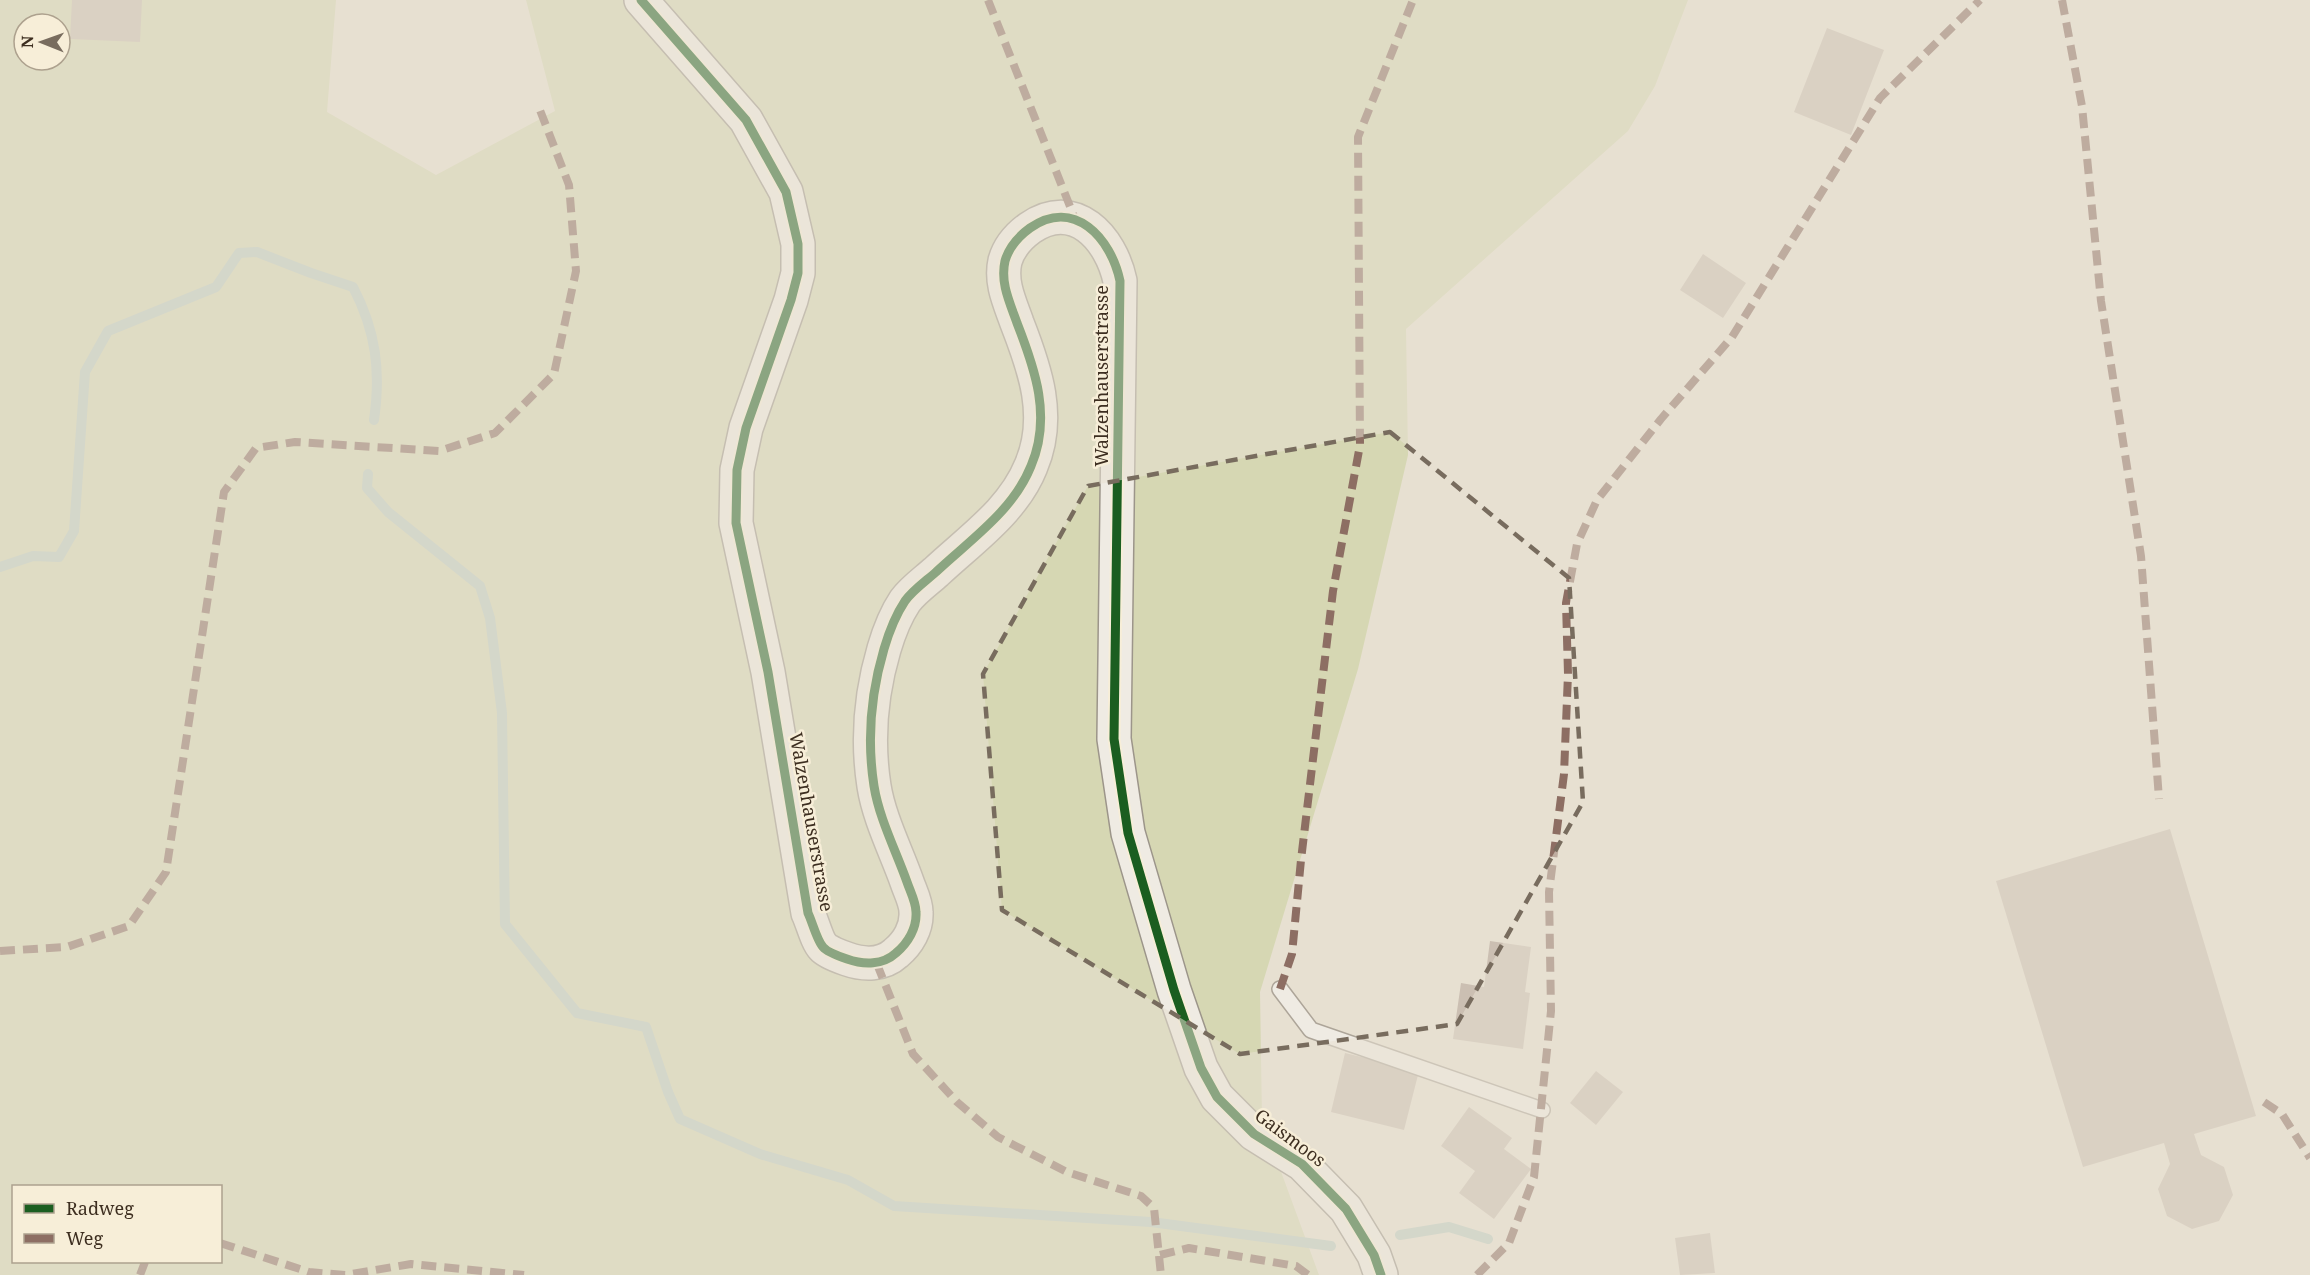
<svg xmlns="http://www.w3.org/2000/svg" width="2310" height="1275" font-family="'Noto Serif',serif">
<rect width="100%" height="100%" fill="#e7e0d1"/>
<!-- green -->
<path fill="#d6d7b3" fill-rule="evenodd" d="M 0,0 L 336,0 L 327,112 L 436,175 L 555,111 L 526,0 L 1688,0 L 1655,86 L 1628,131 L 1406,329 L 1408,455 L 1358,669 L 1260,992 L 1262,1120 L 1319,1275 L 0,1275 ZM 24,24 L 60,24 L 60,60 L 24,60 ZM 14,1186 L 220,1186 L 220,1262 L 14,1262 Z"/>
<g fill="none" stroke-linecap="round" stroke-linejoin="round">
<!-- stream -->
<path stroke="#bcccc2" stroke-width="10" d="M 368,474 L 367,488 L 388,512 L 480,586 L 490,618 L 502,713 L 505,924 L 577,1013 L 646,1027 L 668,1092 L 680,1119 L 760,1154 L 848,1180 L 894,1206 L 1151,1222 L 1331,1246
M 0,567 L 33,556 L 59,557 L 74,531 L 85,372 L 108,331 L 216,287 L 239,253 L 257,252 L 311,273 L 353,287 C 376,331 381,371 374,420
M 1400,1235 L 1449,1227 L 1488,1239"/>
</g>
<!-- building -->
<path fill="#cbbfb2" d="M 72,0 L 142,0 L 140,42 L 70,39 Z
M 1827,28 L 1884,50 L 1851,135 L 1794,112 Z
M 1703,254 L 1746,283 L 1723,318 L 1680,290 Z
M 2170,829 L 2256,1116 L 2194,1134 L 2201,1155 L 2224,1167 L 2233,1195 L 2219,1221 L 2192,1229 L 2167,1216 L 2158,1189 L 2170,1164 L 2164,1143 L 2083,1167 L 1996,881 Z
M 1490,941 L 1531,947 L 1525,992 L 1530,993 L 1523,1049 L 1453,1039 L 1461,983 L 1484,987 Z
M 1345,1053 L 1419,1071 L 1404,1130 L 1331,1112 Z
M 1596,1071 L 1623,1092 L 1596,1125 L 1570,1103 Z
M 1469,1107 L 1512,1138 L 1504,1149 L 1531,1169 L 1494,1219 L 1459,1193 L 1475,1171 L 1441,1146 Z
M 1710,1233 L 1715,1273 L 1680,1275 L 1675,1238 Z"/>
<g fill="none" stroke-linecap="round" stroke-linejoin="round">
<defs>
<path id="lane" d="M 1280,989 L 1311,1030 L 1542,1110"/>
<path id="secondary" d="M 641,0 L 746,120 L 786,192 L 798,244 L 798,273 L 791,300 L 746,428 L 737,470 L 736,523 L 768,672 L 808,913 C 812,921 817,941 823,947 C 827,952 841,957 847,959 C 864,965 883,965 896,953 C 908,943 917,928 916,912 C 916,902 910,891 907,882 C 896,851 879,818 874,786 C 867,741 871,693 884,649 C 889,632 895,616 905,601 C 913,590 926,581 936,572 C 970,540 1013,511 1031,466 C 1052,417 1035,369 1017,323 C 1010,303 1000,283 1005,261 C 1009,247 1019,236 1030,228 C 1074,197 1111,238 1120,281 L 1114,739 L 1128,833 L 1174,990 L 1201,1068 L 1217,1097 L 1254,1134 L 1302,1164 L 1346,1209 L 1374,1255 L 1381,1275"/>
</defs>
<!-- lane casing -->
<use href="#lane" stroke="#ada599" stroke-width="18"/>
<!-- secondary casing -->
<use href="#secondary" stroke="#9c958a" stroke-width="36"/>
<!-- lane -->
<use href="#lane" stroke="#efebe3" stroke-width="15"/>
<!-- secondary -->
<use href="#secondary" stroke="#efebe3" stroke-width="33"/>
<!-- quiet -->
<path stroke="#8d6e63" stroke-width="8" stroke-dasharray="15 8" stroke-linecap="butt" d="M 988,0 L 1075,219
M 2062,0 L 2082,106 L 2101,301 L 2141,556 L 2159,799
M 0,951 L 67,947 L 129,926 L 166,872 L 224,492 L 256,448 L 295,442 L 439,451 L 495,433 L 554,374 L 576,271 L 569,185 L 538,105
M 877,964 L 913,1054 L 957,1102 L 998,1137 L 1067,1172 L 1141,1196 L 1154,1208 L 1161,1275
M 1280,989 L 1292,954 L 1301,860 L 1333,591 L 1360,445 L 1358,137 L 1413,0
M 2264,1102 L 2282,1114 L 2310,1158
M 220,1243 L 309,1272 L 345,1275 L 411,1264 L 524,1275
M 1160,1255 L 1189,1248 L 1296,1266 L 1308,1275
M 140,1275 L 145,1262
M 1477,1275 L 1509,1243 L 1534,1177 L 1551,1011 L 1549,892 L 1564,774 L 1568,674 L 1566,603 L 1577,544 L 1597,500 L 1661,419 L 1732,337 L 1880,98 L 1980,0"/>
<defs>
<path id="cycleway" d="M 641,0 L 746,120 L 786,192 L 798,244 L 798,273 L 791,300 L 746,428 L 737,470 L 736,523 L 768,672 L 808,913 C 812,921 817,941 823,947 C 827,952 841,957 847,959 C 864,965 883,965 896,953 C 908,943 917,928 916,912 C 916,902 910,891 907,882 C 896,851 879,818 874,786 C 867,741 871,693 884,649 C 889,632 895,616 905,601 C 913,590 926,581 936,572 C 970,540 1013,511 1031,466 C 1052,417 1035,369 1017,323 C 1010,303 1000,283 1005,261 C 1009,247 1019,236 1030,228 C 1074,197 1111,238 1120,281 L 1114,739 L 1128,833 L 1174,990 L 1201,1068 L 1217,1097 L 1254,1134 L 1302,1164 L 1346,1209 L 1374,1255 L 1381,1275"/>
</defs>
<!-- cycleway casing -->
<use href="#cycleway" stroke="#f7eed8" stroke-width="13"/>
<!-- cycleway -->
<use href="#cycleway" stroke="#1b5e20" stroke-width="9"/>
</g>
<!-- marked area -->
<path d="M0 0H2310V1275H0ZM 1390,432 L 1569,578 L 1583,802 L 1457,1024 L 1240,1054 L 1002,910 L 983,674 L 1088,486 Z" fill="#e7e0d1" fill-opacity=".55" fill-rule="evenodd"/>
<path fill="none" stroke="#786c5e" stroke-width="4.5" stroke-dasharray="12 8" stroke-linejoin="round" d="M 1390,432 L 1569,578 L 1583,802 L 1457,1024 L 1240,1054 L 1002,910 L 983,674 L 1088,486 Z"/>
<g text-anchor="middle" stroke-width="5" stroke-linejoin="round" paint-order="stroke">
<!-- street labels -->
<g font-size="18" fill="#3d2e20" stroke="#f7eed8">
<text transform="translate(1102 376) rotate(-90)" y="6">Walzenhauserstrasse</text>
<text transform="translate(811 822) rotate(80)" y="6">Walzenhauserstrasse</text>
<text transform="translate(1290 1138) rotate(37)" y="6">Gaismoos</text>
</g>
</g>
<!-- legend -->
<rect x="12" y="1185" width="210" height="78" fill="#f7eed8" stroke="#ada18e" stroke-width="1.5"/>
<rect x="24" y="1204" width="30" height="9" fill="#1b5e20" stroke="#ada18e" stroke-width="1.5"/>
<text x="66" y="1215" font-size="18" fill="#3d2e20">Radweg</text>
<rect x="24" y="1234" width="30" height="9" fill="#8d6e63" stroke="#ada18e" stroke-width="1.5"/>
<text x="66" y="1245" font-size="18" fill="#3d2e20">Weg</text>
<!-- north arrow -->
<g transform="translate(42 42) rotate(271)"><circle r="28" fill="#f7eed8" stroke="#ada18e" stroke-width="1.5"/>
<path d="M0-4.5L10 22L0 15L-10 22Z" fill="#786c5e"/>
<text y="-9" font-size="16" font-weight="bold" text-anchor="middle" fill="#3d2e20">N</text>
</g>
</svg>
